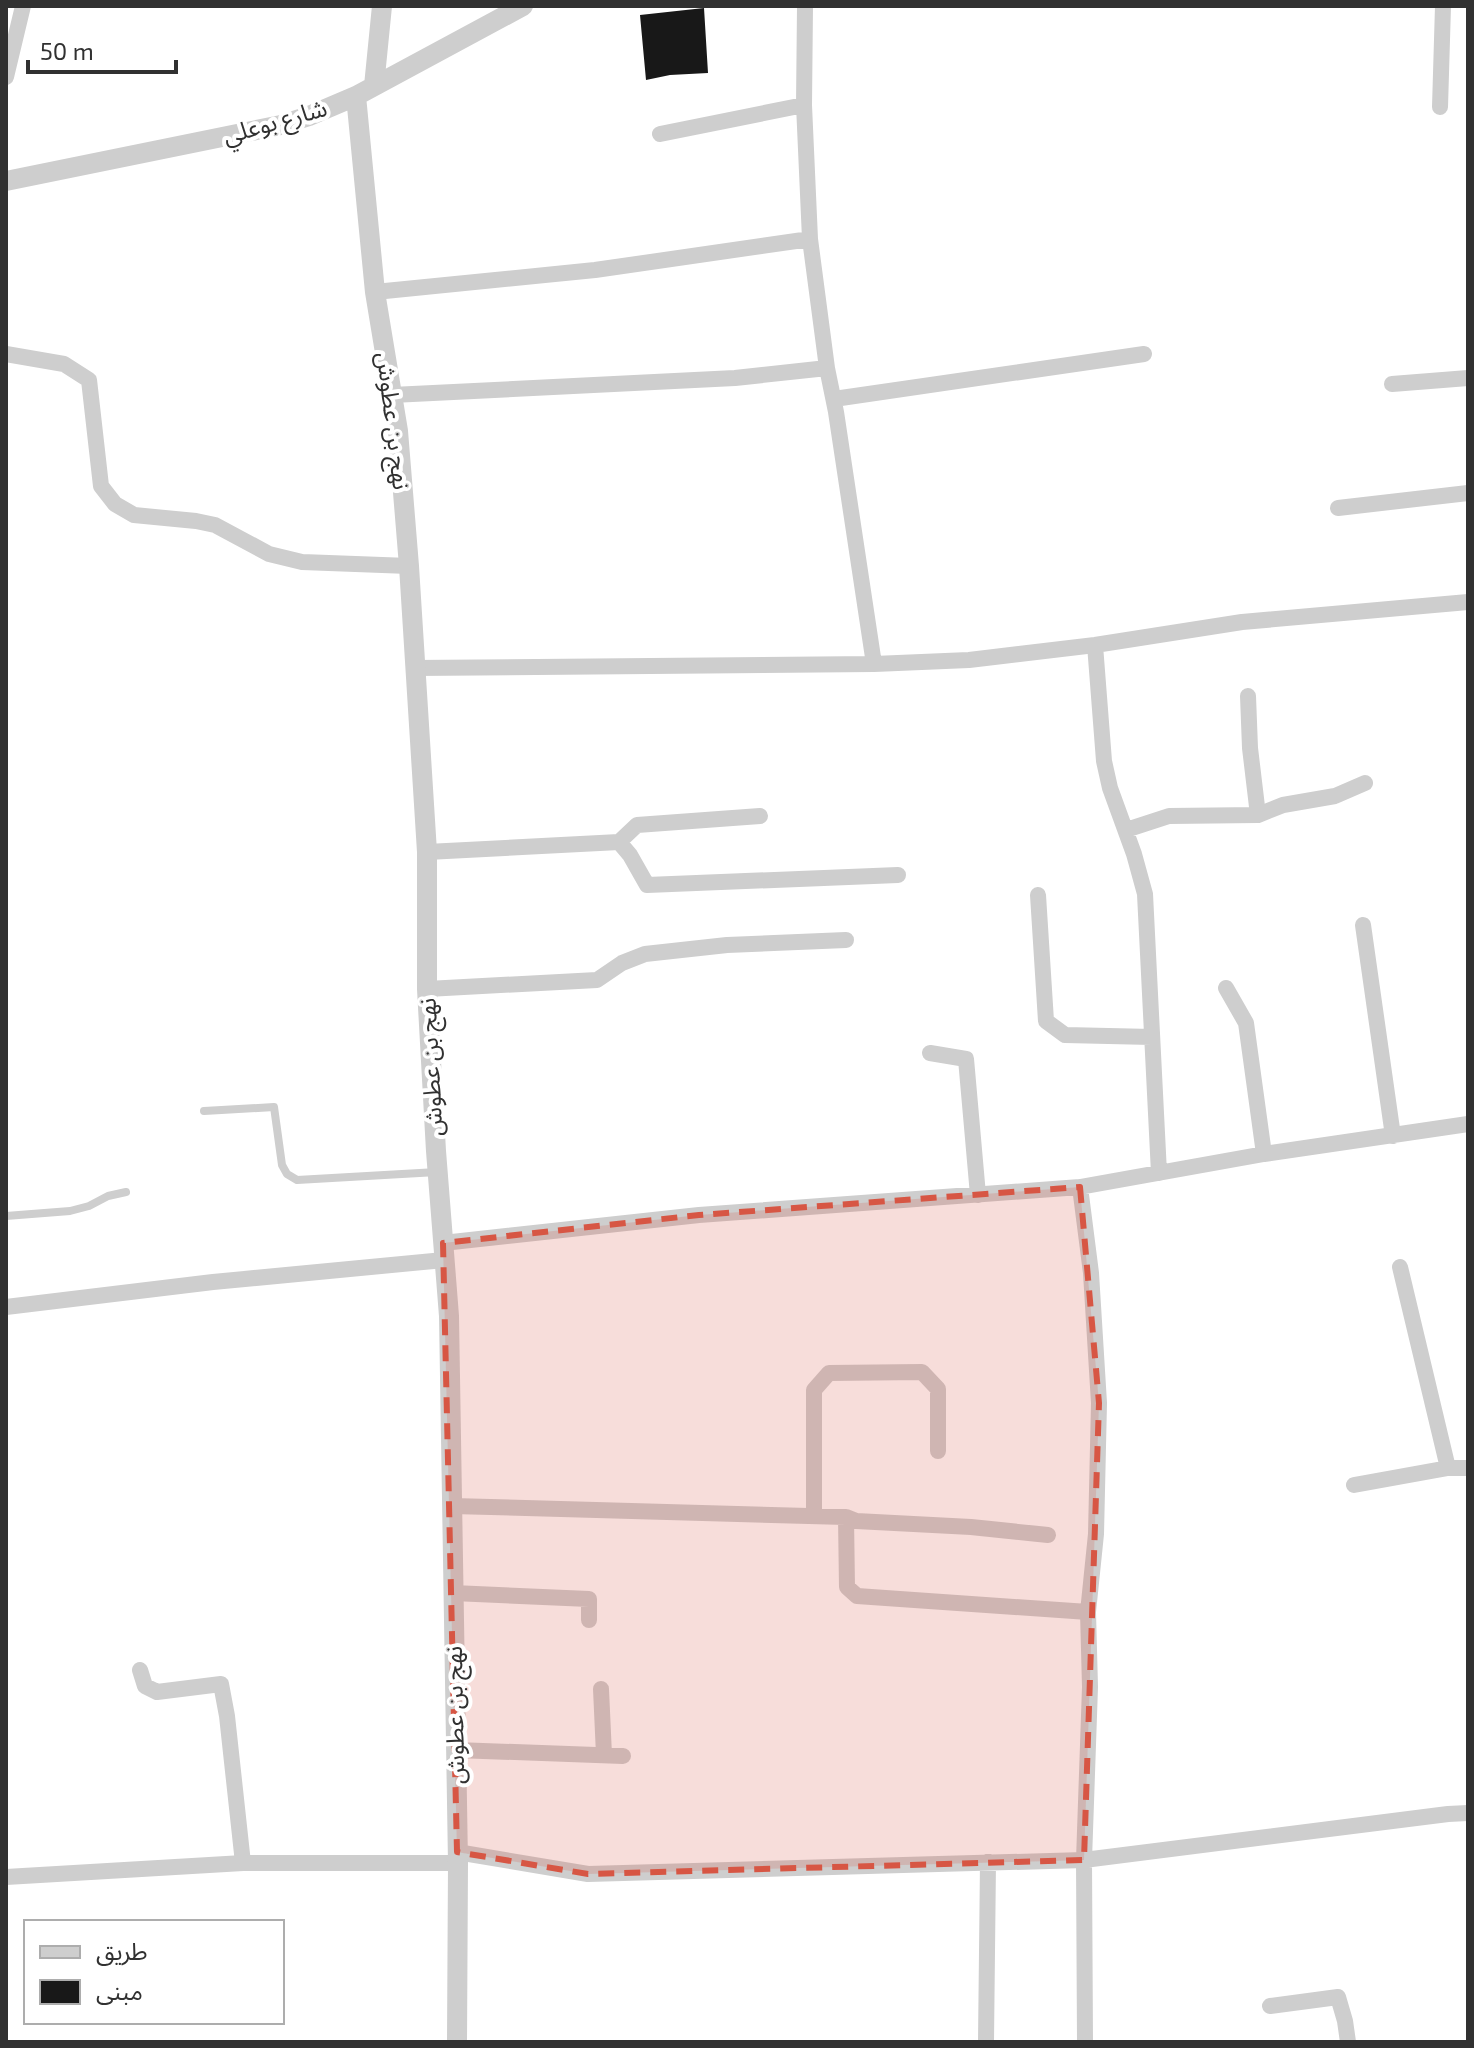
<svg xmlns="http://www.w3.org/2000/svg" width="1474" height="2048" font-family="'Exo 2','Noto Sans Arabic',sans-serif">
<rect width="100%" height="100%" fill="#fff"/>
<!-- building -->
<path fill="#181818" d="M 704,8 L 708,73 L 670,75 L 646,80 L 640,15 Z"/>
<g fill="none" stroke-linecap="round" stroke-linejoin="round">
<!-- service -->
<path stroke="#cecece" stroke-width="8" d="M 204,1111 L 274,1107 L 282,1165 L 287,1174 L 297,1180 L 437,1172
M 6,1216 L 70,1211 L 89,1206 L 108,1196 L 126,1192"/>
<!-- minor -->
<path stroke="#cecece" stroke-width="16" d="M 6,77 L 23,6
M 1440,107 L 1443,6
M 660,134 L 804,105
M 375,292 L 595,270 L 810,239
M 6,354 L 64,364 L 89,380 L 101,486 L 115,504 L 134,515 L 196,521 L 215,525 L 269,554 L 302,562 L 409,566
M 1392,384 L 1468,378
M 392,395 L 735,378 L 827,368
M 834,399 L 1144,354
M 1338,508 L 1468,493
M 1095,645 L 1104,761 L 1110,788 L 1134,854 L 1145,894 L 1159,1173
M 874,664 L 969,660 L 1095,645 L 1242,622 L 1468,602
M 414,668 L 874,664 L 836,412 L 827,368 L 810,239 L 804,105 L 805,6
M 1248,696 L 1250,748 L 1258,815
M 1126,830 L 1169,816 L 1258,815 L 1283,805 L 1335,796 L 1365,783
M 619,842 L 630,855 L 647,885 L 898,875
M 427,852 L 619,842 L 637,825 L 760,816
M 1038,895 L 1046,1021 L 1065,1035 L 1152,1037
M 1363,925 L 1393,1136
M 1226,988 L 1246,1023 L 1264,1154
M 427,989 L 597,980 L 622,963 L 645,954 L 727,945 L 846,940
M 930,1053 L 966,1059 L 978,1195
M 443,1243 L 699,1215 L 1080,1187 L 1264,1154 L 1468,1124
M 1400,1267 L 1448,1468
M 6,1307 L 213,1282 L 444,1260
M 1354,1485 L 1448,1468 L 1468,1468
M 452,1506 L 846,1517 L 847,1587 L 857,1596 L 1088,1612
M 814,1516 L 814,1390 L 829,1373 L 922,1372 L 938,1389 L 938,1451
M 846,1517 L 856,1521 L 971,1527 L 1048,1535
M 453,1593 L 589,1599 L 589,1620
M 140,1670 L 145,1686 L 157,1692 L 221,1684 L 227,1716 L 243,1863
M 601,1689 L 604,1755
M 456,1750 L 623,1756
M 457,1852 L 588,1874 L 1084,1860 L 1090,1687 L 1088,1612 L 1096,1534 L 1099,1403 L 1091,1273 L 1080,1187
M 6,1877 L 243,1863 L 458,1863
M 1270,2006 L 1338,1997 L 1345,2021 L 1348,2042
M 986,2042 L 988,1862
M 1085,2042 L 1084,1860 L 1448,1814 L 1468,1813"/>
<!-- tertiary -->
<path stroke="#cecece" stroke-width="20" d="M 374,86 L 382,6
M 356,96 L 375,292 L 398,431 L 409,566 L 427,852 L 427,989 L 436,1151 L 449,1316 L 458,1863 L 457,2042
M 6,181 L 281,125 L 309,116 L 356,96 L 523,6"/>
</g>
<!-- marked area -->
<path fill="#d75644" fill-opacity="0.2" stroke="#d75644" stroke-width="6" stroke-dasharray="16 10" stroke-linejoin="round" d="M 1080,1187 L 1099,1403 L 1084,1860 L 588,1874 L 457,1852 L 443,1243 L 699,1215 Z"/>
<g text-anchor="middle" stroke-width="8" stroke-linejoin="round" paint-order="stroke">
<!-- street labels -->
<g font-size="24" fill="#313131" stroke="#fff">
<text transform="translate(275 122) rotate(-16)" y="8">شارع بوعلي</text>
<text transform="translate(393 421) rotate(83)" y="8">نهج بن عطوش</text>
<text transform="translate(431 1067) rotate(-93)" y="8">نهج بن عطوش</text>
<text transform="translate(455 1715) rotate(-91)" y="8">نهج بن عطوش</text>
</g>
</g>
<!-- border -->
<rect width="1474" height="2048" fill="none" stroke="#313131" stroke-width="16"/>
<!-- legend -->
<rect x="24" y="1920" width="260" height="104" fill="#ffffff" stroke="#adadad" stroke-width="2"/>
<rect x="40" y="1946" width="40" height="12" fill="#cecece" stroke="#adadad" stroke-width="2"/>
<text x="96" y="1960" font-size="24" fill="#313131">طريق</text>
<rect x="40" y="1980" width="40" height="24" fill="#181818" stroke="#adadad" stroke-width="2"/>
<text x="96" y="2000" font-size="24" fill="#313131">مبنى</text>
<!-- scale -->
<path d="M28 60v12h148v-12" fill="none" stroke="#313131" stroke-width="4"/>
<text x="40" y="60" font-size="24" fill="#313131" stroke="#ffffff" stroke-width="6" paint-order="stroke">50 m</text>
</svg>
